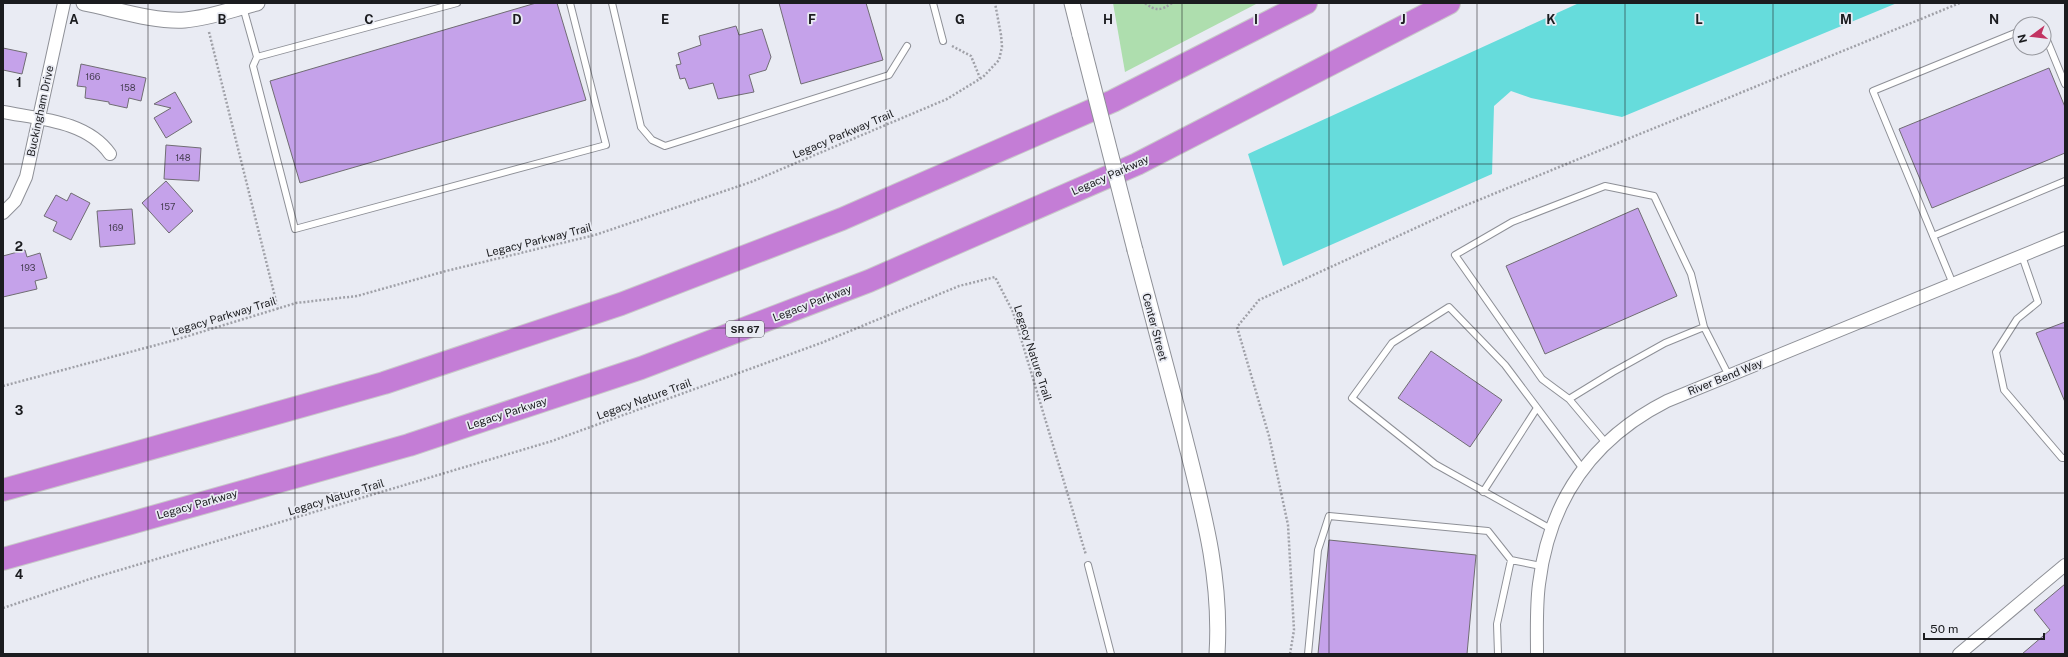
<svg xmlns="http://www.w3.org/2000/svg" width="2068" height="657" font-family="'Public Sans',sans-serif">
<rect width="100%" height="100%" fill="#e9ebf3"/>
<!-- green -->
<path fill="#aedeae" d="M 1113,3 L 1258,3 L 1125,72 Z"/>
<!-- water -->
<path fill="#66dcdc" d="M 1579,3 L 1897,3 L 1622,117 L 1531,98 L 1511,91 L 1494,106 L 1492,174 L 1283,266 L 1248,154 Z"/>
<!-- building -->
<path fill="#c5a2ea" stroke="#706d73" d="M 536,3 L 557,3 L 586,100 L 300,183 L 270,81 Z
M 779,3 L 866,3 L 883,60 L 801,84 Z
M 736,26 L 739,35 L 762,29 L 771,57 L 766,70 L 749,75 L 754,92 L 718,99 L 713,83 L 689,89 L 685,78 L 680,79 L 676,65 L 681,64 L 678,53 L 701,45 L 699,36 Z
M 3,48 L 27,53 L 22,74 L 3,70 Z
M 81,64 L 146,78 L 141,101 L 129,98 L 127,108 L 109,104 L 109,102 L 85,98 L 86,87 L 77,86 Z
M 2049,68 L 2065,107 L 2065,153 L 1932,208 L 1899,129 Z
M 175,92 L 192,122 L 166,138 L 154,118 L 171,108 L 154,104 Z
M 166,145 L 201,148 L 199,181 L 164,179 Z
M 166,181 L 193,211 L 169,233 L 142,203 Z
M 71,193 L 90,203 L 71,240 L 53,231 L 57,222 L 44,216 L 56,195 L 67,201 Z
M 1638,208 L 1677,296 L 1545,354 L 1506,266 Z
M 132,209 L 135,244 L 100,247 L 97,211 Z
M 25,250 L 27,257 L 40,253 L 47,278 L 35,281 L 37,289 L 3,297 L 3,256 Z
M 2065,322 L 2065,402 L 2036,333 Z
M 1431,351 L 1502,400 L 1470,447 L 1398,398 Z
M 1329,540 L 1476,555 L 1467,654 L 1318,654 Z
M 2065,584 L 2065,654 L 2022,654 L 2050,630 L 2034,610 Z"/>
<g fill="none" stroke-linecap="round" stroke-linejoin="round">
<defs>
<path id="service" d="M 612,3 L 641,127 L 652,140 L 665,146 L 889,75 L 907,46
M 933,3 L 943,41
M 243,7 L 257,57 L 253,66 L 295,229 L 606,145 L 570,3
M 2036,24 L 2040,23 L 2040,24
M 2044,33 L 2065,84
M 257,57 L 457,3
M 1933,236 L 2065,181
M 2022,256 L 2038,302 L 2017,319 L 1996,352 L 2004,390 L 2062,458 L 2065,458
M 1953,284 L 1873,91 L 2020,31
M 1569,399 L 1542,379 L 1455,255 L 1512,222 L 1605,186 L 1654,196 L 1691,274 L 1704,327
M 1606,443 L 1569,399 L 1613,372 L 1665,343 L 1704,327 L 1729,376
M 1483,492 L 1537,408
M 1551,529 L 1435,464 L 1352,398 L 1392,343 L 1449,307 L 1505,365 L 1583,469
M 1088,565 L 1111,654
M 1308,654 L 1318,550 L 1329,516 L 1488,531 L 1511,560 L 1541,566
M 1498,654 L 1497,624 L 1511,560"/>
<path id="minor" d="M 3,112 C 40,119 87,121 110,154
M 3,213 L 15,201 L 26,177 L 64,3
M 1537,654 C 1537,631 1536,607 1539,584 C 1549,501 1592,439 1667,401 L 2065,238
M 1959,654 L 2065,565"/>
<path id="tertiary" d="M 84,3 C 115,9 153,22 185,20 C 209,18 233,9 257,3
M 1072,3 L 1080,35
M 1135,250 C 1151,310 1167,371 1183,431 C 1202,507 1222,575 1217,654"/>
<path id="motorway" d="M 3,490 L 384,383 L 621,304 L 842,219 L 1113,101 L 1306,3
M 3,559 L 409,445 L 641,368 L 869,281 L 1137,164 L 1449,3"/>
</defs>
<!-- service casing -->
<use href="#service" stroke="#8e9097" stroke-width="8"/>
<!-- minor casing -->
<use href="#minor" stroke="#8e9097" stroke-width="14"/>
<!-- tertiary casing -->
<use href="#tertiary" stroke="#8e9097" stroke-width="17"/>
<!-- motorway casing -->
<use href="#motorway" stroke="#c8c9c9" stroke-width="24"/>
<!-- path -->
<path stroke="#a0a1a8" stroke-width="2.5" stroke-dasharray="2 2" stroke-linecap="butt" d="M 1145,3 C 1155,11 1161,11 1172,3
M 209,32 L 278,309
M 952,46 L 971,56 L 980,78
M 3,386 L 175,340 L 296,303 L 357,296 L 446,271 L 595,235 L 751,182 L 947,99 L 983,77 L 999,60 L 1002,47 L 1001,35 L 995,3
M 3,608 L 93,578 L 552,441 L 821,343 L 959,286 L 995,277 L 1013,312 L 1086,555
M 1290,654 L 1294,630 L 1288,525 L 1269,436 L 1237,327 L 1259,300 L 1459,208 L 1960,3"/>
<!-- service -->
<use href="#service" stroke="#fff" stroke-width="6"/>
<!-- minor -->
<use href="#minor" stroke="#fff" stroke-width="12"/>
<!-- tertiary -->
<use href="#tertiary" stroke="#fff" stroke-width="15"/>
<!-- motorway -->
<use href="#motorway" stroke="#c47dd6" stroke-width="22"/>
<defs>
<path id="tertiary-bridge" d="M 1080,35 L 1135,250"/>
</defs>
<!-- tertiary-bridge casing -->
<use href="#tertiary-bridge" stroke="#8e9097" stroke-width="17" stroke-linecap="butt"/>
<!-- tertiary-bridge -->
<use href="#tertiary-bridge" stroke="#fff" stroke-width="15"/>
</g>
<!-- grid -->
<path fill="none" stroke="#1b1c1f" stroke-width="1" stroke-opacity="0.55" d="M 148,3 L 148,654M 295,3 L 295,654M 443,3 L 443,654M 591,3 L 591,654M 739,3 L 739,654M 886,3 L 886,654M 1034,3 L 1034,654M 1182,3 L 1182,654M 1329,3 L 1329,654M 1477,3 L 1477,654M 1625,3 L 1625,654M 1773,3 L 1773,654M 1920,3 L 1920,654M 3,164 L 2065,164M 3,328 L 2065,328M 3,493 L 2065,493"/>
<g text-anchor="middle" stroke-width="3.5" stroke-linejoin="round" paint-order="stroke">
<!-- number labels -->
<g font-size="9" fill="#463e52">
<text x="93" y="80">166</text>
<text x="128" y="91">158</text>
<text x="183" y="161">148</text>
<text x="168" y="210">157</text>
<text x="116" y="231">169</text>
<text x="28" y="271">193</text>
</g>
<!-- shield labels -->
<rect fill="#e9ebf3" stroke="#595a5f" stroke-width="1" x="726" y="321" width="38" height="16" rx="3"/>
<g font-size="10" font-weight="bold" fill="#1b1c1f">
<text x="745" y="333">SR 67</text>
</g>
<!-- street labels -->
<g font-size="11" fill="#1b1c1f" stroke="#e9ebf3">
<text transform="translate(40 111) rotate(-78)" y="4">Buckingham Drive</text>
<text transform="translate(843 134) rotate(-23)" y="4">Legacy Parkway Trail</text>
<text transform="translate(1110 175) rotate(-24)" y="4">Legacy Parkway</text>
<text transform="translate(539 240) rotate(-14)" y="4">Legacy Parkway Trail</text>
<text transform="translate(812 303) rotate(-21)" y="4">Legacy Parkway</text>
<text transform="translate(224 316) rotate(-17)" y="4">Legacy Parkway Trail</text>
<text transform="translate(1155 327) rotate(75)" y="4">Center Street</text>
<text transform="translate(1033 353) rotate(72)" y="4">Legacy Nature Trail</text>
<text transform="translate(1725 377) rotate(-22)" y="4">River Bend Way</text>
<text transform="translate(644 399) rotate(-20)" y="4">Legacy Nature Trail</text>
<text transform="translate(507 413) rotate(-18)" y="4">Legacy Parkway</text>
<text transform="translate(336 497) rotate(-17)" y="4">Legacy Nature Trail</text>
<text transform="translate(197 504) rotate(-16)" y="4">Legacy Parkway</text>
</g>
</g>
<g font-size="13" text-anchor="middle" font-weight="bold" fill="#1b1c1f" stroke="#e9ebf3" stroke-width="3.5" stroke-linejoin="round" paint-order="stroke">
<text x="74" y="24">A</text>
<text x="222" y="24">B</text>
<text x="369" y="24">C</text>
<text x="517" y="24">D</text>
<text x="665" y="24">E</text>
<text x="812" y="24">F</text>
<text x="960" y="24">G</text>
<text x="1108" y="24">H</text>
<text x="1256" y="24">I</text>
<text x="1403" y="24">J</text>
<text x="1551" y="24">K</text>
<text x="1699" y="24">L</text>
<text x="1846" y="24">M</text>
<text x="1994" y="24">N</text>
<text x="19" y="87">1</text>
<text x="19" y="251">2</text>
<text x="19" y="415">3</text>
<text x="19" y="579">4</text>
</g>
<!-- border -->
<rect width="2068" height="657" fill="none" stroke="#1b1c1f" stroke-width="8"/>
<!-- north arrow -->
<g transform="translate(2032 36) rotate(255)"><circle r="19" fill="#e9ebf3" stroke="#97989e"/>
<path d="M0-3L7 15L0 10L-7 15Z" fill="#c23462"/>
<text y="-6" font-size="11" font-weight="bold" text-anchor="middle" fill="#1b1c1f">N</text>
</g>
<!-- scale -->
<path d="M1924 633v6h120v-6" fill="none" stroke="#1b1c1f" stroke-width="2"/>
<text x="1930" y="633" font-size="12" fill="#1b1c1f" stroke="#e9ebf3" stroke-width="3" paint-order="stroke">50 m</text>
</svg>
